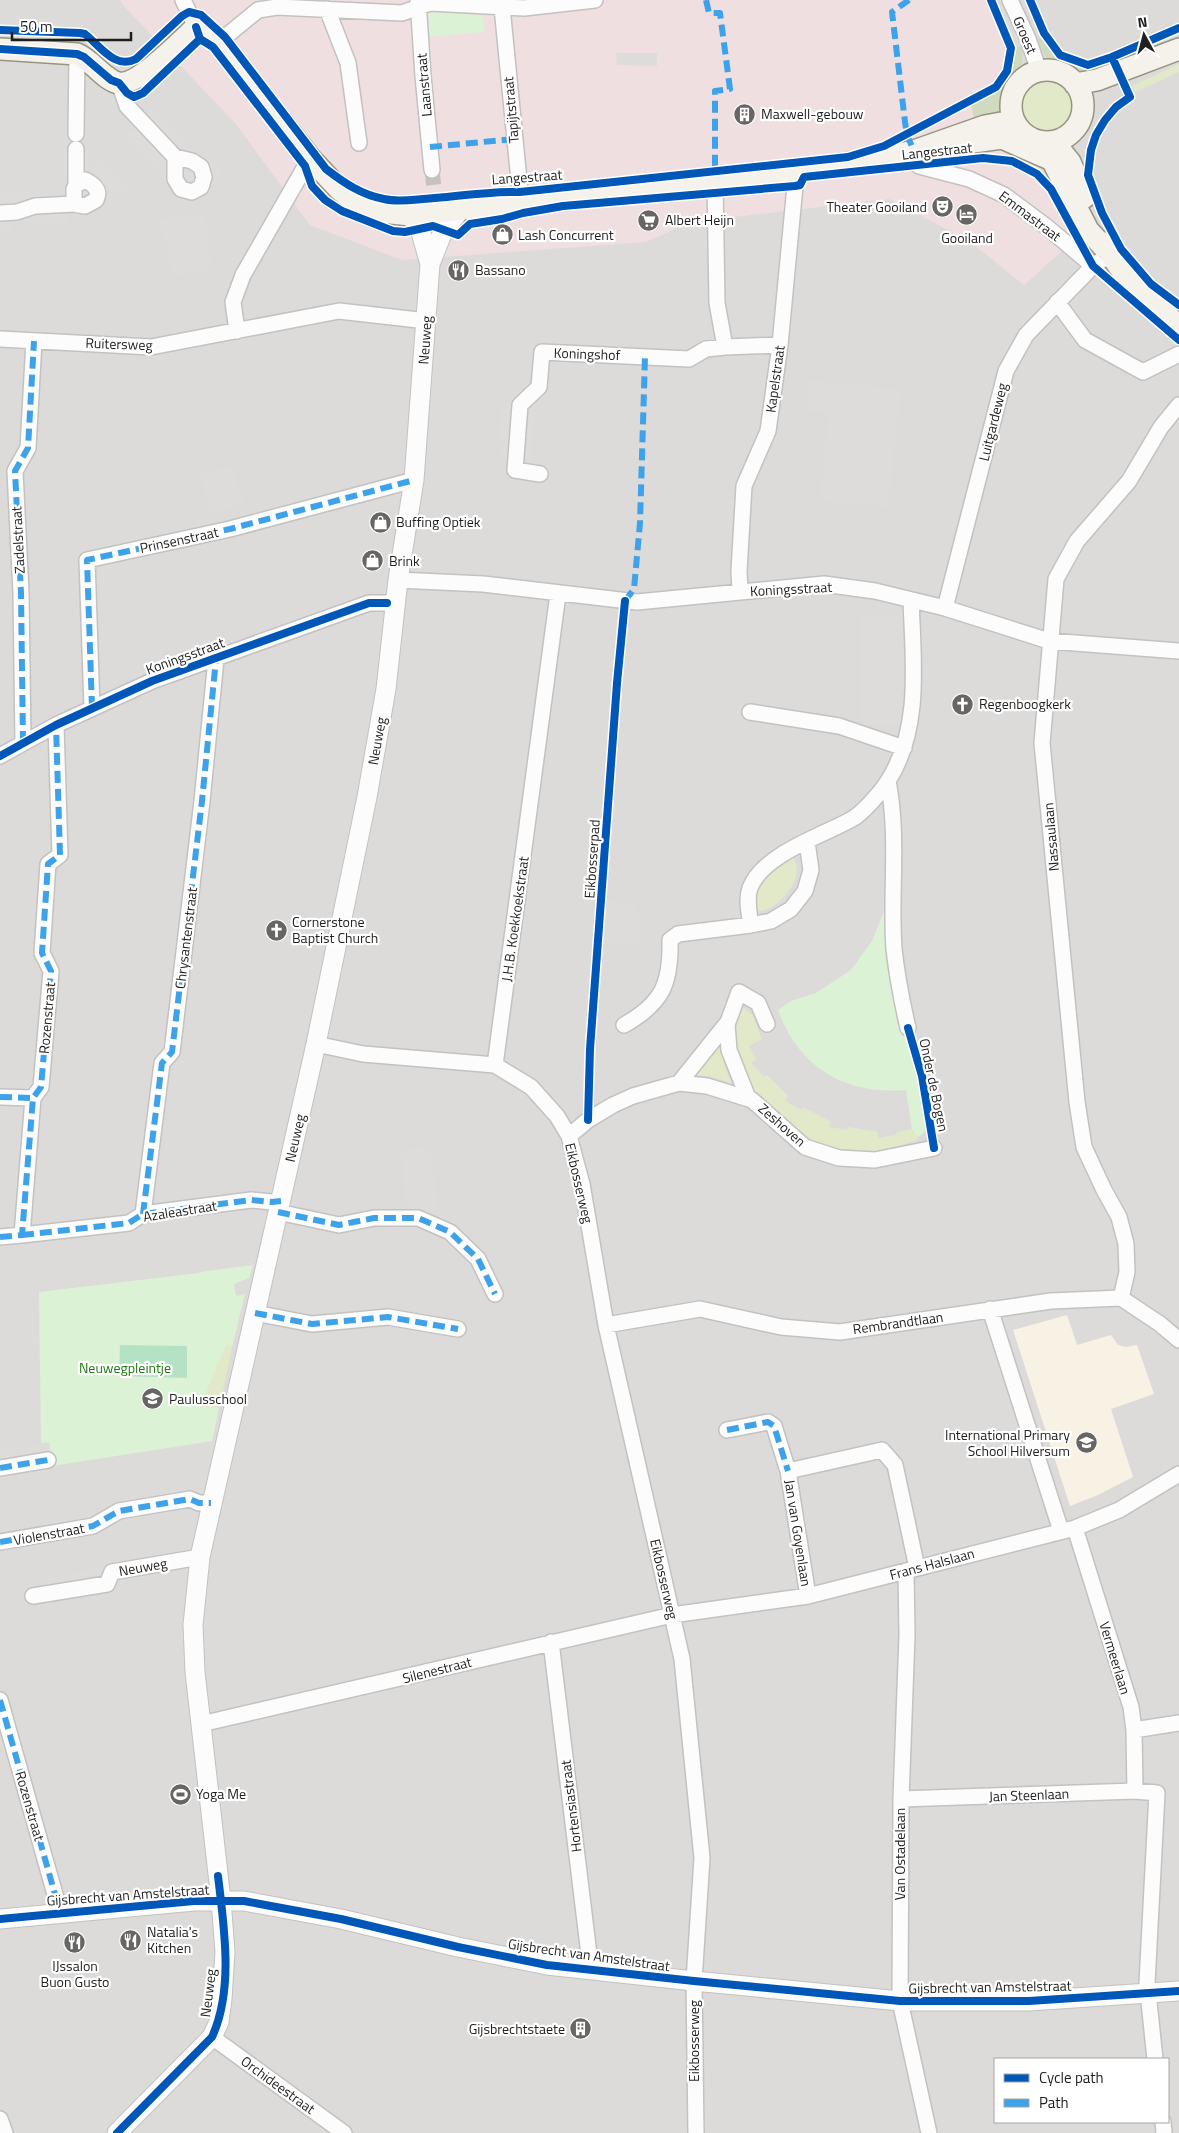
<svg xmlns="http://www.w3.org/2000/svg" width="1179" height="2133" font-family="'Titillium Web',sans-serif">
<rect width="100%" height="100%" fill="#eeebe8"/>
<!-- residential -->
<path fill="#dddbd9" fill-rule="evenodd" d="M 0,0 L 1179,0 L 1179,2133 L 0,2133 ZM 995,2059 L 1168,2059 L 1168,2122 L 995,2122 Z"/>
<!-- commercial -->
<path fill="#efdfe1" d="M 120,0 L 989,0 L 1007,50 L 1010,67 L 1008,105 L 1013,134 L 1075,239 L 1024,285 L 969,241 L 889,199 L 691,222 L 646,242 L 402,260 L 310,225 L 235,123 L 123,5 Z"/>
<!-- education -->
<path fill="#f7f2e4" d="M 1067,1315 L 1077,1345 L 1111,1335 L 1118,1345 L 1126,1347 L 1137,1345 L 1154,1394 L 1111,1409 L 1133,1477 L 1098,1495 L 1070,1506 L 1013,1330 Z"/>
<!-- grass -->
<path fill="#e1e9c8" d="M 1179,64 L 1179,72 L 1135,92 L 1132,86 Z
M1021 106a26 26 0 1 1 52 0a26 26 0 1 1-52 0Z
M 792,855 C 794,859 797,865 797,870 C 796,888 773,915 754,910 C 752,886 774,868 792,855 Z
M 744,1008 L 753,1016 L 762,1039 L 749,1046 L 756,1059 L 751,1063 L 764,1077 L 767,1075 L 788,1096 L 785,1101 L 801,1110 L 803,1107 L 830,1121 L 829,1127 L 847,1130 L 848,1127 L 878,1132 L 878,1138 L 896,1135 L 897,1132 L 912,1129 L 918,1137 L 917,1140 C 896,1147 874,1155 850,1153 C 785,1148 717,1075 740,1009 Z
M 723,1036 L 725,1067 L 731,1083 L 709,1076 L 697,1075 Z
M 238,1326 L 231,1344 L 232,1349 L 219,1408 L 200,1408 L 194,1345 Z"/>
<!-- forest -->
<path fill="#cfdabf" d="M 1044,38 C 1061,67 1081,68 1111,63 L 1114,69 L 1074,74 L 1047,59 L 1036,40 Z
M 1019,46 L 1022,48 L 1022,68 L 1010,87 L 1002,111 L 999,116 L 975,124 L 971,104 C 999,89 1011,84 1014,50 Z"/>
<!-- park -->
<path fill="#dbf2d5" d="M 431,12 L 483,15 L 485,32 L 427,37 L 424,18 Z
M 886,906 L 904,1028 L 920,1083 L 926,1125 L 924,1133 L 918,1137 L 912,1129 L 906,1090 C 845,1095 799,1068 778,1010 L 791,1001 L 816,993 L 851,970 L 872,941 Z
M 253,1265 L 249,1278 L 234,1284 L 236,1296 L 245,1294 L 232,1347 L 226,1345 L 200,1407 L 219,1408 L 212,1441 L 52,1466 L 49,1442 L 41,1443 L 39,1292 L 199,1273 L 200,1272 Z"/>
<!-- pitch -->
<path fill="#b5e2c5" d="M 120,1345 L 187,1346 L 187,1378 L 119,1376 Z"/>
<!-- parking -->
<path fill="#dedcdb" d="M 616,53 L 657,53 L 657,66 L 617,65 Z
M 152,109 L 205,163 L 215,161 L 223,177 L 188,202 L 127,135 Z
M 97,160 L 128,191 L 119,199 L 89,167 Z
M 0,191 L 61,194 L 68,223 L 13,221 L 13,230 L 0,230 Z
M 204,214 L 212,268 L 174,277 L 160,220 Z
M 810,380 L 901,390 L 888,507 L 820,500 L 829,413 L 807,410 Z
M 503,401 L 520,405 L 535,405 L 530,460 L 501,456 L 503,440 L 498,439 Z
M 232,466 L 243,504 L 211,513 L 200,475 Z
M 862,615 L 903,615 L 902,725 L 861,725 Z
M 606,901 L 632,903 L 640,914 L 639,944 L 604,941 Z
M 430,1147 L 438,1209 L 407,1212 L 401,1150 Z
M 49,1443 L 51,1453 L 0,1461 L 0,1451 Z
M 111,1567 L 101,1581 L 37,1592 L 47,1578 Z"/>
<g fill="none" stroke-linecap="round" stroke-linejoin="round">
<!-- minor-tunnel -->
<path stroke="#c5c2c0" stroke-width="15" stroke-dasharray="15 8" stroke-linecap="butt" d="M 432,170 L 434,188"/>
<defs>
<path id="minor" d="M 183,0 L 196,27
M 418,0 L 423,76 L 432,170
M 1010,0 L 1028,39 L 1039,71
M 502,7 L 521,201
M 327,9 L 348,63 L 359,143
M 219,42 L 258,10 L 277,7 L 402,13 L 430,3 L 524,8 L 595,0
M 119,83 L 127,106 L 175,157 L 192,161 L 201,167 L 204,177 L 201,187 L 192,192 L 181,189 L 175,179 L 175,157
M 76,134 L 77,54
M 76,149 L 76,185 L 74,189 L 74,204 L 85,206 L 96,200 C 101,190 93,184 85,180 L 76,185
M 914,151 L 919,166 L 969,179 L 1004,195 L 1047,227 L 1093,266
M 715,181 L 717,303 L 725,347
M 0,213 L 17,212 L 35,206 L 74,204
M 1057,302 L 1085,340 L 1143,372 L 1179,354
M 237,331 L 233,302 L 243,275 L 310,158
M 0,339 L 151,347 L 339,311 L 427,321
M 540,474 L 515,470 L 520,405 L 539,387 L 542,352 L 689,359 L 706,349 L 725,347 L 780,345
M 398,580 L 483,584 L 637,602 L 824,584 L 875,591 L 945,608 L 1049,641 L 1179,651
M 740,591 L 739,571 L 744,486 L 768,431 L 780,345 L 795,186 L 794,172
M 945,608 L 1006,371 L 1026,335 L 1093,266 L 1110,254
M 92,708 L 87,560 L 230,529 L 414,480
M 750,712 L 839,726 L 904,748
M 23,743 L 21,593 L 15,471 L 28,448 L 34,341
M 0,756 L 56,725 L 152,681 L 369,603 L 387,603 L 396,598
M 888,781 C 899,837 890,893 894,949 C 897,976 902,1002 908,1028
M 807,842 L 811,870 L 805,891 L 791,909 L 771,921 L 751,925 C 749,913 746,899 750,888 C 763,854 822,836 852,819 C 863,813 881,792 888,781 C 922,728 913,660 911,600
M 727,1024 L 729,1050 L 748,1098
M 624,1025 C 663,1003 671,983 670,940 L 678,934 L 751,925
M 316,1044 L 363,1054 L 495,1065 L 531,1087 L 557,1116 L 569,1136 L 582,1184 L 606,1325 L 682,1659 L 702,1858 L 694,1981 L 696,2133
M 495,1065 L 558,594
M 679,1083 L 728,1022 L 739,992 L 758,1003 L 767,1024
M 0,1097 L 33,1098
M 569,1136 L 588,1120 L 613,1105 L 633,1096 L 679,1083 L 707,1086 L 752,1100 L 805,1147 L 839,1158 L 875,1160 L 934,1148
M 278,1212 L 339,1225 L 374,1218 L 418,1218 L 450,1232 L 478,1259 L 495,1294
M 143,1214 L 162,1063 L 172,1052 L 202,801 L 216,659
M 22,1235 L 129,1223 L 143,1214 L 251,1200 L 272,1202 L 281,1201
M 0,1237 L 22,1235 L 33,1098 L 41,1087 L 51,971 L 42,953 L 48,864 L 60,855 L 56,725
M 1121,1298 L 1127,1272 L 1126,1244 L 1119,1217 L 1104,1190 L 1084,1147 L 1077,1102 L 1042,743 L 1056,579 L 1077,541 L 1129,481 L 1161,427 L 1179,405
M 990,1309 L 1061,1531
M 255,1313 L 312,1324 L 388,1317 L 458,1329
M 606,1325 L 700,1309 L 781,1327 L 840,1332 L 1051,1301 L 1121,1298 L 1160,1324 L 1179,1340
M 727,1430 L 768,1422 L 774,1426 L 788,1471
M 0,1468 L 48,1460
M 1075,1528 L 1131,1707 L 1134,1730 L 1135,1791
M 0,1542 L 93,1526 L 119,1511 L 190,1499 L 199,1503 L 211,1503
M 906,1571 L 907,1635 L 901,1799 L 900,2001 L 929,2133
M 33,1596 L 107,1584 L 112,1572 L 200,1557
M 808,1596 L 788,1471 L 882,1450 L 895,1465 L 917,1568
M 551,1642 L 591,1971
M 0,1700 L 60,1912
M 201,1724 L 672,1615 L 808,1596 L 906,1571 L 1075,1528 L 1119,1510 L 1179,1474
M 1134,1730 L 1179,1723
M 901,1799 L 1135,1791 L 1157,1793 L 1147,1983 L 1155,2059
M 212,2037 L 344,2133
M 0,2119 L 5,2133
M 1163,2122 L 1164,2133"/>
<path id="tertiary" d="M 410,215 L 420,229 L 430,264
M 0,1919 L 194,1901 L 244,1901 L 341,1919 L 458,1947 L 547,1965 L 694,1981 L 900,2001 L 1029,2001 L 1179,1991
M 117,2133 L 212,2037 L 219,2022 L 222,1999 L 225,1952 L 221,1900 L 195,1672 L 193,1625 L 200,1557 L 316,1044 L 367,797 L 386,689 L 398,580 L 414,480 L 430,264 L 444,229 L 461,209"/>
<path id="secondary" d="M 0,49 L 77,54 C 92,60 103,79 118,83 C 137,87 182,40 196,27 L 219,42 L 310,158 L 339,189 L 355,202 L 373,211 L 410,215 L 715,181 L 868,161 L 914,151 L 985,126 L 1001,123 L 1016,125
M1011 106a36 36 0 1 1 72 0a36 36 0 1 1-72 0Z
M 1075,84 L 1097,80 L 1179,49
M 973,142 L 1002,138 L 1052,160 L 1088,230 L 1110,254
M 1054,142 L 1070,162 L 1085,197
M 1105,243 C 1120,277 1152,302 1179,326"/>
</defs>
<!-- minor casing -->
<use href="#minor" stroke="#c3c2c0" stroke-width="18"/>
<!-- tertiary casing -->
<use href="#tertiary" stroke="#c3c2c0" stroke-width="21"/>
<!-- secondary casing -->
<use href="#secondary" stroke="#989481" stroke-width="24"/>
<!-- minor -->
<use href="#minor" stroke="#fcfcfc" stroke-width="15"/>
<!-- tertiary -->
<use href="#tertiary" stroke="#fcfcfc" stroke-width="19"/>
<!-- secondary -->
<use href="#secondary" stroke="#f4f2eb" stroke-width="21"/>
<!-- quiet -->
<path stroke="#3da2ea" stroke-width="6" stroke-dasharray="12 6" stroke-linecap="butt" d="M 706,0 L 709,13 L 720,13 L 730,89 L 715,91 L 715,172
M 909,0 L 892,12 L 905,122 L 907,135 L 914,151
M 430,147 L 514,139
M 625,601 L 634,589 L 640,523 L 645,356
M 92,708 L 87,560 L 230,529 L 414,480
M 23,743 L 21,593 L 15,471 L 28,448 L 34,341
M 0,1097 L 33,1098
M 278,1212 L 339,1225 L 374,1218 L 418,1218 L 450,1232 L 478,1259 L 495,1294
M 143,1214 L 162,1063 L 172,1052 L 202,801 L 216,659
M 22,1235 L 129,1223 L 143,1214 L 251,1200 L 272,1202 L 281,1201
M 0,1237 L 22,1235 L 33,1098 L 41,1087 L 51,971 L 42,953 L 48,864 L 60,855 L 56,725
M 255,1313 L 312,1324 L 388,1317 L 458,1329
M 727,1430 L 768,1422 L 774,1426 L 788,1471
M 0,1468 L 48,1460
M 0,1542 L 93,1526 L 119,1511 L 190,1499 L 199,1503 L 211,1503
M 0,1700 L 60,1912"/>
<defs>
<path id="cycleway" d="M 1030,0 L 1044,33 L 1060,55 L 1088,65 L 1112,57 L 1179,28
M 196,27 L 200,39 L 213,47 L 305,166 L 312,186 L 325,200 L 342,211 L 393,231 L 405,232 L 433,226 L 458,235 L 470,224 L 502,219 L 523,213 L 563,206 L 795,186 L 800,185 L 804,177 L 983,158 L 1012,161 L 1037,174 L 1051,189 L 1093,266 L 1179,340
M 0,30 L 80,33 L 85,34 C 100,46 115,70 136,59 L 182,16 L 189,12 L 201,15 L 225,37 L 326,169 C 344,183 362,195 384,199 C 397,202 411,200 423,199 C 455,197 487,191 520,192 L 848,157 L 884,146 L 996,87 L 1007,71 L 1011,48 L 991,0
M 0,49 L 77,54 L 84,57 L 111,80 L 119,83 L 127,93 L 134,97 L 143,93 L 200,39
M 1112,57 L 1130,97 L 1116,107 L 1105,120 L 1096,135 L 1091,150 L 1088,175 L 1102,213 L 1121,249 L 1151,284 L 1179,305
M 0,756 L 56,725 L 152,681 L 369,603 L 387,603
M 908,1028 L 922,1076 L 934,1148
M 588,1120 L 590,1049 L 617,683 L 625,601
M 0,1919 L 194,1901 L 244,1901 L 341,1919 L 458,1947 L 547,1965 L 694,1981 L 900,2001 L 1029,2001 L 1179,1991
M 117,2133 L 212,2037 C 234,1989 224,1927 218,1876"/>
</defs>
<!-- cycleway casing -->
<use href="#cycleway" stroke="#fff" stroke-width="11"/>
<!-- cycleway -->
<use href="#cycleway" stroke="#0057b8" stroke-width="8"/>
</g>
<!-- icons -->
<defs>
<symbol id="building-disc" viewBox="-11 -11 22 22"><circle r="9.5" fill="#676665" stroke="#fff"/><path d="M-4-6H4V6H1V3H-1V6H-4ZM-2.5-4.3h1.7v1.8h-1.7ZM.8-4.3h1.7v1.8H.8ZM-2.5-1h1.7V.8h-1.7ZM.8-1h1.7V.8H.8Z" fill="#fff"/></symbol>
<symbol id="theatre-disc" viewBox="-11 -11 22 22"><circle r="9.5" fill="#676665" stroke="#fff"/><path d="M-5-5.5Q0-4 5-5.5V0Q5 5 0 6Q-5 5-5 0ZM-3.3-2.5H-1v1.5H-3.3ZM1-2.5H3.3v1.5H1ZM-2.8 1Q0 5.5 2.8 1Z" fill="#fff"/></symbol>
<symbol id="hotel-disc" viewBox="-11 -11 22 22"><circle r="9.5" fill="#676665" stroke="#fff"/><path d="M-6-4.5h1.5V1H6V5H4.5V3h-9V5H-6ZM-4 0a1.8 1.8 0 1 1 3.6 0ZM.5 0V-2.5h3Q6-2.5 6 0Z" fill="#fff"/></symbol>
<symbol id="supermarket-disc" viewBox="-11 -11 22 22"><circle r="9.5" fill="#676665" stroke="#fff"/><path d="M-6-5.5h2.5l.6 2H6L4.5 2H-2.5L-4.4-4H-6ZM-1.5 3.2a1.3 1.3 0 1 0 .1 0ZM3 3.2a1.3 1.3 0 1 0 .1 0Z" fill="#fff"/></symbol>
<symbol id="shop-disc" viewBox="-11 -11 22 22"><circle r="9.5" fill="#676665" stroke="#fff"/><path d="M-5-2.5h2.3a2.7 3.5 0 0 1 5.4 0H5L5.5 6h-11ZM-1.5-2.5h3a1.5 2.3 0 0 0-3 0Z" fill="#fff"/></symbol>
<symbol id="restaurant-disc" viewBox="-11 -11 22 22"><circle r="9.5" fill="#676665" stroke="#fff"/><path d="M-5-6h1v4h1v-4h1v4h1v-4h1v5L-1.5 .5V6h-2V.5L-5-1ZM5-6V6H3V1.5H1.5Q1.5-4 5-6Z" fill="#fff"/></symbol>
<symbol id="church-disc" viewBox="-11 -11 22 22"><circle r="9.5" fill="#676665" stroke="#fff"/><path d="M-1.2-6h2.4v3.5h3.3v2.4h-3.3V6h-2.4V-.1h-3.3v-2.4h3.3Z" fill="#fff"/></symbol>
<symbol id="school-disc" viewBox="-11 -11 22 22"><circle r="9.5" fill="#676665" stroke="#fff"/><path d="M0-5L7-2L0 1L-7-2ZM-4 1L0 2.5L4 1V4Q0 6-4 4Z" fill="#fff"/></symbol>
<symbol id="stadium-disc" viewBox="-11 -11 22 22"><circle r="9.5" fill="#676665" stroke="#fff"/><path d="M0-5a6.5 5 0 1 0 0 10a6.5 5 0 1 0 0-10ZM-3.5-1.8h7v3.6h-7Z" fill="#fff"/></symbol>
</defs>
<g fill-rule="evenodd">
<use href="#building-disc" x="732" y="102" width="25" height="25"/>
<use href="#theatre-disc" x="930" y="194" width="25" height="25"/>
<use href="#hotel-disc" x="954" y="202" width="25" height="25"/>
<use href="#supermarket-disc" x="636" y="208" width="25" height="25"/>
<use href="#shop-disc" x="490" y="222" width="25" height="25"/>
<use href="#restaurant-disc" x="446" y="258" width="25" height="25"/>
<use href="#shop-disc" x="368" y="510" width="25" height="25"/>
<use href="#shop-disc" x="360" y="548" width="25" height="25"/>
<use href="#church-disc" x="950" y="692" width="25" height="25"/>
<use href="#church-disc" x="264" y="918" width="25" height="25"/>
<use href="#school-disc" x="140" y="1386" width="25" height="25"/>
<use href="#school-disc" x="1074" y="1430" width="25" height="25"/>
<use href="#stadium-disc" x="168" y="1782" width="25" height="25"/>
<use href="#restaurant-disc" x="118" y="1928" width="25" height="25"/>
<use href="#restaurant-disc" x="62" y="1930" width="25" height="25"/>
<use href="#building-disc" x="568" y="2016" width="25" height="25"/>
</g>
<g text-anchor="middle" stroke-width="4.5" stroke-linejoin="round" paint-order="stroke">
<!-- street labels -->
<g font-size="14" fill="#1f1f1f" stroke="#fff">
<text transform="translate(1025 35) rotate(67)" y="5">Groest</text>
<text transform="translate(424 85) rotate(-95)" y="5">Laanstraat</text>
<text transform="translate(511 110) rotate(-95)" y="5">Tapijtstraat</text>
<text transform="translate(937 151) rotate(-6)" y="5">Langestraat</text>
<text transform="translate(527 177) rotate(-4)" y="5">Langestraat</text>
<text transform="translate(1030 216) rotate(37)" y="5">Emmastraat</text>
<text transform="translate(425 340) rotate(-86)" y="5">Neuweg</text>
<text transform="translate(119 344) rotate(2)" y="5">Ruitersweg</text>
<text transform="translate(587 354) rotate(2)" y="5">Koningshof</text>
<text transform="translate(775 379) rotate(-82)" y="5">Kapelstraat</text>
<text transform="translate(993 422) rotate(-76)" y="5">Luitgardeweg</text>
<text transform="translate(18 540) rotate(-93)" y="5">Zadelstraat</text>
<text transform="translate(179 540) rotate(-12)" y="5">Prinsenstraat</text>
<text transform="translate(791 589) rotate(-3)" y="5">Koningsstraat</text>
<text transform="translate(185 656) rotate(-20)" y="5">Koningsstraat</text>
<text transform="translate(377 741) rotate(-80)" y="5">Neuweg</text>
<text transform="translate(1051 837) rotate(-95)" y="5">Nassaulaan</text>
<text transform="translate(592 859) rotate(-86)" y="5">Eikbosserpad</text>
<text transform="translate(515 919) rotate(-82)" y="5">J.H.B. Koekkoekstraat</text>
<text transform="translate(186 938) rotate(-83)" y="5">Chrysantenstraat</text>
<text transform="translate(47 1018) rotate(-85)" y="5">Rozenstraat</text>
<text transform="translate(934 1085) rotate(78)" y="5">Onder de Bogen</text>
<text transform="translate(782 1125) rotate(41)" y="5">Zeshoven</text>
<text transform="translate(295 1138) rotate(-77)" y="5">Neuweg</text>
<text transform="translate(579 1183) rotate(77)" y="5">Eikbosserweg</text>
<text transform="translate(180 1211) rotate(-9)" y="5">Azaleastraat</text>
<text transform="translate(898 1323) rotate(-8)" y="5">Rembrandtlaan</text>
<text transform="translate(798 1533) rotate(81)" y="5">Jan van Goyenlaan</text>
<text transform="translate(49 1534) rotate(-10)" y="5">Violenstraat</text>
<text transform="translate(932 1564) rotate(-15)" y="5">Frans Halslaan</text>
<text transform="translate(143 1567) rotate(-10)" y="5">Neuweg</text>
<text transform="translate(664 1579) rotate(77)" y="5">Eikbosserweg</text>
<text transform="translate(1115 1658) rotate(73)" y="5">Vermeerlaan</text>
<text transform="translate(437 1670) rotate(-14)" y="5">Silenestraat</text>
<text transform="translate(1029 1795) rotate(-2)" y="5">Jan Steenlaan</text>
<text transform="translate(30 1806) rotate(74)" y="5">Rozenstraat</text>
<text transform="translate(571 1806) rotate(-97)" y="5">Hortensiastraat</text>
<text transform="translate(900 1854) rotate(-90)" y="5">Van Ostadelaan</text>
<text transform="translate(128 1895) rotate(-4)" y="5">Gijsbrecht van Amstelstraat</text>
<text transform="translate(589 1955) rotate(8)" y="5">Gijsbrecht van Amstelstraat</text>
<text transform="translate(990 1987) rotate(-1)" y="5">Gijsbrecht van Amstelstraat</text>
<text transform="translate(208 1993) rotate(-83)" y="5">Neuweg</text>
<text transform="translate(694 2041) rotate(-90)" y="5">Eikbosserweg</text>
<text transform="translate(278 2085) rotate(36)" y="5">Orchideestraat</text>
</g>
<!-- poi labels -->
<g font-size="14" fill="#1f1f1f" stroke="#fff" text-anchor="start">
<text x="761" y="119">Maxwell-gebouw</text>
<text x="927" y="212" text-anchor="end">Theater Gooiland</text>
<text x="665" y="225">Albert Heijn</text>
<text x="518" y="240">Lash Concurrent</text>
<text x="967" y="243" text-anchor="middle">Gooiland</text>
<text x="475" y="275">Bassano</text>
<text x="396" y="527">Buffing Optiek</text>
<text x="389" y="566">Brink</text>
<text x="979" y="709">Regenboogkerk</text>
<text x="292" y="927">Cornerstone<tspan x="292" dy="16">Baptist Church</tspan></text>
<text x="169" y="1404">Paulusschool</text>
<text x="1070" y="1440" text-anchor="end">International Primary<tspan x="1070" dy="16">School Hilversum</tspan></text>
<text x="196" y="1799">Yoga Me</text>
<text x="147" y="1937">Natalia's<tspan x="147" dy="16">Kitchen</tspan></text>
<text x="75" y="1971" text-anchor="middle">IJssalon<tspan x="75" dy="16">Buon Gusto</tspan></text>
<text x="565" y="2034" text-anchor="end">Gijsbrechtstaete</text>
</g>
<!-- park labels -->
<g font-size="14" fill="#1e7a10" stroke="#fff">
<text x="125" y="1373">Neuwegpleintje</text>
</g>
</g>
<!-- legend -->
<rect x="994" y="2058" width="175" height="65" fill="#ffffff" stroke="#a5a5a5"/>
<rect x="1004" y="2074" width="25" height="8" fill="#0057b8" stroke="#a5a5a5"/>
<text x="1039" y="2083" font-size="15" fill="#1f1f1f">Cycle path</text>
<rect x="1004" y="2099" width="25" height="8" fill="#3da2ea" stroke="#a5a5a5"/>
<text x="1039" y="2108" font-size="15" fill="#1f1f1f">Path</text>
<!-- north arrow -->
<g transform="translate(1144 35) rotate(353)" stroke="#ffffff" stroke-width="4" paint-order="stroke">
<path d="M0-4L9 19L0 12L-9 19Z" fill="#1f1f1f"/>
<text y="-8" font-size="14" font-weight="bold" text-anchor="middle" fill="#1f1f1f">N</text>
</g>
<!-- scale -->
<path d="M12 32v8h119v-8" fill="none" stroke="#1f1f1f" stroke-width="2.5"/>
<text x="20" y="32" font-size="15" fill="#1f1f1f" stroke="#ffffff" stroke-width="4" paint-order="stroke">50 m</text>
</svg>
